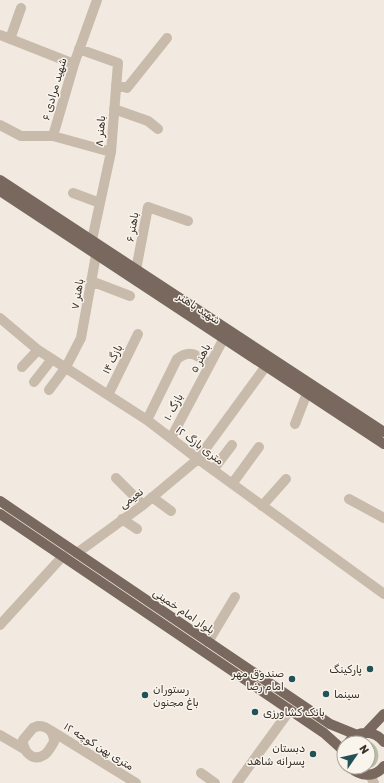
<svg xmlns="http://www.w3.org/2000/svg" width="384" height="783" font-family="Rubik,'Noto Sans Arabic',sans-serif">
<rect width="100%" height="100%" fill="#f2eae0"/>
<!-- green -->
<path fill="#b4c0a0" d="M 362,741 C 384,738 384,775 361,767 L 368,767 L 368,743 L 359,743 Z"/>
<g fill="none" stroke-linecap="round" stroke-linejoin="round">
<!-- minor -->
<path stroke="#c9bbac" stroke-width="10" d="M 0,35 L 74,64
M 10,39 L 21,8
M 79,49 L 118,63 L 111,152 L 92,240
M 116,85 L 127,88 L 167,38
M 114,109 L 148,121 L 158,129
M 0,125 L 21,136 L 53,136 L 111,152
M 53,136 L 74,64 L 97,0
M 73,193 L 100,203
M 136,270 L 148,207 L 188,221
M 91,281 L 130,296
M 0,318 L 38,350 L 147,420 L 198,459 L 384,594
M 22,367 L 38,350
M 34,382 L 52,359
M 49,390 L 66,367 L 81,338 L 96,255
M 108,395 L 138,334
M 147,420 L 177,359 C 191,348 198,356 209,365
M 295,424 L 307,393
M 171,438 L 224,338
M 213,470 L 232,445
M 116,478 L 143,505
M 232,484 L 259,447
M 152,497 L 171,511
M 349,499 L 384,518
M 262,506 L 286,479
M 122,519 L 137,529
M 77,553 L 143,505 L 198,459 L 266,366
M 0,625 L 63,556
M 208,642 L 235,597
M 38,726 C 48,726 54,732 54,742 C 51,746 49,752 44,755 C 33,762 23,752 23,740 L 33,728 Z
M 50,730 L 136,783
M 0,735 L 24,749
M 201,773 L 215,783
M 370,775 L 374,783
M 237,783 L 290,710"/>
<!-- major -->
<path stroke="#79685d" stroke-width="10" d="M 0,180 L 384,432
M 0,191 L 384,444
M 0,501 L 330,724 L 357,735
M 0,514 L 324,733 L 344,751
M 366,733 L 384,714
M 348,743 C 358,729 374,730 384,742
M 350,767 C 360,777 375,778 384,766"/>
</g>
<!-- markers -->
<g fill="#225157" stroke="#f9f4ec" stroke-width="1.5">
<circle cx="370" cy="669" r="4"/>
<circle cx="292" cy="679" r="4"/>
<circle cx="326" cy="694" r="4"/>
<circle cx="145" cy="695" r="4"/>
<circle cx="255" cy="712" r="4"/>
<circle cx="313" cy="754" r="4"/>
</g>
<g text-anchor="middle" stroke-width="3" stroke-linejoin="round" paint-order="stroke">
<!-- street labels -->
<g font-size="11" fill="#38302b" stroke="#f9f4ec">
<text transform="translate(54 89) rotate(-74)" y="4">شهید مرادی ۶</text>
<text transform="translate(100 131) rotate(-85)" y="4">باهنر ۸</text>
<text transform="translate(132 227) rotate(-80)" y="4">باهنر ۶</text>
<text transform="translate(77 294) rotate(-80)" y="4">باهنر ۷</text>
<text transform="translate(199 308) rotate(33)" y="4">شهید باهنر</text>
<text transform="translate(200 358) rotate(-62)" y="4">باهنر ۵</text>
<text transform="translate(112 359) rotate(-63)" y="4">بازگ ۱۴</text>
<text transform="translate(173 407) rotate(-62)" y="4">بازگ ۱۰</text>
<text transform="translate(200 445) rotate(37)" y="4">۱۲ متری بازگ</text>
<text transform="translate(131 498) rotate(-37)" y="4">نعیمی</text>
<text transform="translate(184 611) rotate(34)" y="4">بلوار امام خمینی</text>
<text transform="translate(99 746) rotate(32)" y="4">۱۲ متری پهن کوچه</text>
</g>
<!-- poi labels -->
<g font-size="11" fill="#38302b" stroke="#f9f4ec" text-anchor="end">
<text x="362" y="673">پارکینگ</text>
<text x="284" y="677">صندوق مهر<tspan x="284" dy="13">امام رضا</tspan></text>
<text x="153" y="693" text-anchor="start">رستوران<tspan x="153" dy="13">باغ مجنون</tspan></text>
<text x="334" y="698" text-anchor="start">سینما</text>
<text x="263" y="716" text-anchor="start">بانک کشاورزی</text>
<text x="305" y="752">دبستان<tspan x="305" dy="13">پسرانه شاهد</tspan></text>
</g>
</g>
<!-- north arrow -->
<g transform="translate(356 755) rotate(56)"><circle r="19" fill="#f9f4ec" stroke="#aca69f"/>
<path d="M0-3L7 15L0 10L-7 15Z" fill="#225157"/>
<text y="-6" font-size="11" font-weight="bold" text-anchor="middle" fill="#38302b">N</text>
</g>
</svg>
